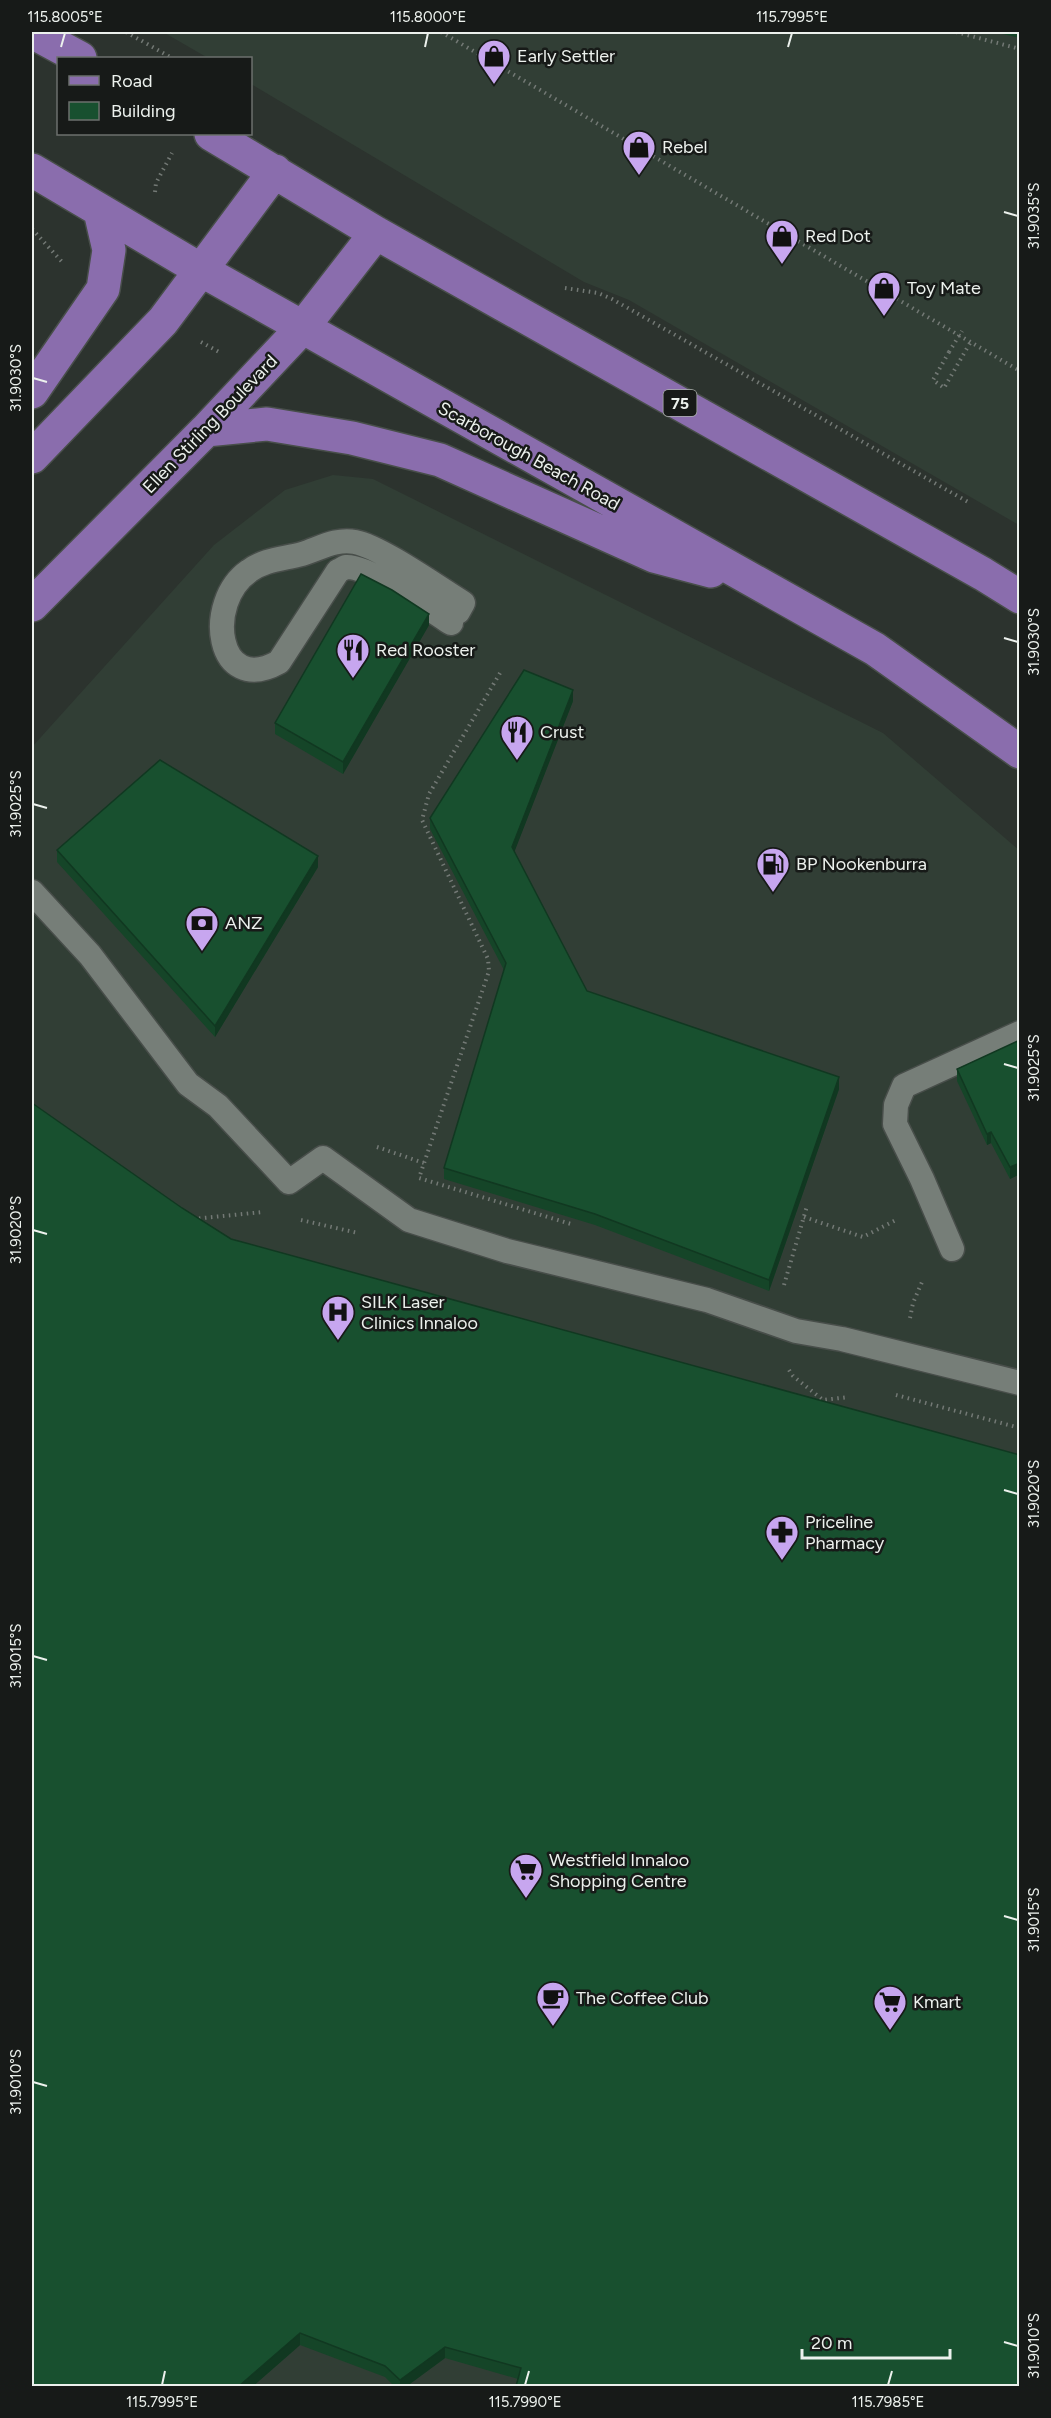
<svg xmlns="http://www.w3.org/2000/svg" width="1051" height="2418" font-family="Figtree,sans-serif">
<rect width="100%" height="100%" fill="#2c332e"/>
<!-- built -->
<path fill="#313e35" d="M 163,32 L 1019,32 L 1019,525 L 629,300 L 584,282 L 251,84 L 250,58 L 208,58 Z
M 333,475 L 373,479 L 883,733 L 1019,850 L 1019,2386 L 32,2386 L 32,747 L 214,545 L 285,490 Z"/>
<g fill="none" stroke-linecap="round" stroke-linejoin="round">
<defs>
<path id="lane" d="M 451,623 C 431,610 368,565 346,567 C 343,568 341,570 338,571 L 279,662 C 216,697 204,602 249,571 C 265,559 284,559 302,554 C 319,549 336,538 355,542 C 381,547 437,587 463,603 L 458,612
M 32,892 L 90,955 L 188,1084 L 218,1106 L 289,1182 L 323,1158 L 409,1220 L 507,1251 L 707,1300 L 796,1331 L 842,1339 L 1020,1383
M 952,1249 L 922,1179 L 895,1124 L 896,1105 L 904,1086 L 1020,1033"/>
<path id="primary" d="M 32,32 L 80,58
M 211,134 L 376,233 L 983,574 L 1020,597
M 32,170 L 201,270 L 875,649 L 1020,752
M 32,392 L 103,289 L 109,250 L 100,211
M 206,430 L 267,424 L 352,438 L 440,460 L 654,556 L 711,571
M 32,457 L 163,321 L 275,171
M 32,605 L 206,430 L 303,327 L 376,233"/>
</defs>
<!-- lane casing -->
<use href="#lane" stroke="#484e4a" stroke-width="27"/>
<!-- primary casing -->
<use href="#primary" stroke="#484e4a" stroke-width="36"/>
<!-- path -->
<path stroke="#737975" stroke-width="4" stroke-dasharray="1.5 4.5" stroke-linecap="butt" d="M 126,32 L 172,58
M 441,32 L 1020,371
M 956,32 L 1020,49
M 155,192 L 156,183 L 172,153
M 32,229 L 64,264
M 565,288 L 598,293 L 612,299 L 968,502
M 201,342 L 221,353
M 949,352 L 933,380 L 944,388 L 970,343
M 500,673 L 429,794 L 422,820 L 488,959 L 489,971 L 419,1178 L 571,1224
M 377,1147 L 424,1163
M 804,1217 L 863,1237 L 898,1219
M 193,1219 L 263,1212
M 301,1220 L 358,1233
M 784,1285 L 807,1206
M 910,1318 L 913,1303 L 922,1282
M 789,1370 L 793,1376 L 823,1400 L 849,1397
M 896,1395 L 1020,1428"/>
<!-- lane -->
<use href="#lane" stroke="#767e78" stroke-width="24"/>
<!-- primary -->
<use href="#primary" stroke="#8a6dad" stroke-width="33"/>
<!-- path-bridge -->
<path stroke="#737975" stroke-width="4" stroke-dasharray="1.5 4.5" stroke-linecap="butt" d="M 949,352 L 962,331"/>
</g>
<!-- wall -->
<path fill="#154528" d="M 994,32 L 1020,32 L 1020,38 Z
M 429,625 L 343,774 L 275,734 L 275,723 Z
M 573,701 L 514,852 L 587,991 L 839,1089 L 769,1291 L 595,1225 L 444,1179 L 444,1168 L 504,970 L 430,829 L 430,818 Z
M 57,850 L 318,867 L 215,1037 L 57,862 Z
M 1020,1040 L 1020,1174 L 1010,1179 L 991,1143 L 987,1145 L 957,1081 L 957,1069 Z
M 182,1208 L 231,1239 L 1020,1455 L 518,2379 L 445,2358 L 407,2386 L 394,2386 L 385,2377 L 300,2345 L 253,2386 L 32,2386 Z"/>
<!-- shaded-wall -->
<path fill="#113821" d="M 429,614 L 429,625 L 343,774 L 343,762 Z
M 573,690 L 573,701 L 512,858 L 512,847 Z
M 318,856 L 318,867 L 215,1037 L 215,1026 Z
M 839,1077 L 839,1089 L 769,1291 L 769,1280 Z
M 991,1132 L 991,1143 L 987,1145 L 987,1134 Z
M 1020,1163 L 1020,1174 L 1010,1179 L 1010,1167 Z
M 300,2333 L 300,2345 L 253,2386 L 239,2386 Z
M 445,2347 L 445,2358 L 407,2386 L 400,2386 L 400,2380 Z"/>
<!-- building -->
<path fill="#18502f" stroke="#113821" stroke-width="1.5" d="M 361,574 L 392,590 L 429,614 L 343,762 L 275,723 Z
M 524,670 L 573,690 L 512,847 L 587,991 L 839,1077 L 769,1280 L 595,1214 L 444,1168 L 506,963 L 430,818 Z
M 160,760 L 318,856 L 215,1026 L 57,850 Z
M 1020,1040 L 1020,1163 L 1010,1167 L 991,1132 L 987,1134 L 957,1069 Z
M 32,1103 L 182,1208 L 231,1239 L 1020,1455 L 1020,2386 L 516,2386 L 521,2368 L 445,2347 L 400,2380 L 385,2366 L 300,2333 L 239,2386 L 32,2386 Z"/>
<!-- ticks -->
<path fill="none" stroke="#ecf1ed" stroke-width="2" d="M 61,47 L 65,33M 425,47 L 428,33M 788,47 L 792,33M 1004,212 L 1018,216M 33,378 L 47,382M 1004,638 L 1018,642M 33,804 L 47,808M 1004,1064 L 1018,1068M 33,1230 L 47,1234M 1004,1490 L 1018,1494M 33,1656 L 47,1660M 1004,1916 L 1018,1920M 33,2082 L 47,2086M 1004,2342 L 1018,2346M 162,2385 L 165,2371M 525,2385 L 529,2371M 888,2385 L 892,2371"/>
<!-- icons -->
<defs>
<symbol id="shop-pin" viewBox="-11 -11 22 30"><path d="M0 17L-7.5 6A9.5 9.5 0 1 1 7.5 6Z" fill="#c7a6ef" stroke="#171a18"/><path d="M-5-2.5h2.3a2.7 3.5 0 0 1 5.4 0H5L5.5 6h-11ZM-1.5-2.5h3a1.5 2.3 0 0 0-3 0Z" fill="#111"/></symbol>
<symbol id="restaurant-pin" viewBox="-11 -11 22 30"><path d="M0 17L-7.5 6A9.5 9.5 0 1 1 7.5 6Z" fill="#c7a6ef" stroke="#171a18"/><path d="M-5-6h1v4h1v-4h1v4h1v-4h1v5L-1.5 .5V6h-2V.5L-5-1ZM5-6V6H3V1.5H1.5Q1.5-4 5-6Z" fill="#111"/></symbol>
<symbol id="fuel-pin" viewBox="-11 -11 22 30"><path d="M0 17L-7.5 6A9.5 9.5 0 1 1 7.5 6Z" fill="#c7a6ef" stroke="#171a18"/><path d="M-5.5-6h7V0h2V4h1.3V-2.5L3-4.5l.8-.8L6-3V5H2.5V1h-1V6h-7ZM-4.2-4.7v3.2H.2V-4.7Z" fill="#111"/></symbol>
<symbol id="bank-pin" viewBox="-11 -11 22 30"><path d="M0 17L-7.5 6A9.5 9.5 0 1 1 7.5 6Z" fill="#c7a6ef" stroke="#171a18"/><path d="M-6-4H6V4H-6ZM0-2.3a2.3 2.3 0 1 0 0 4.6a2.3 2.3 0 1 0 0-4.6Z" fill="#111"/></symbol>
<symbol id="hospital-pin" viewBox="-11 -11 22 30"><path d="M0 17L-7.5 6A9.5 9.5 0 1 1 7.5 6Z" fill="#c7a6ef" stroke="#171a18"/><path d="M-5-5h3v3.5h4V-5h3V5h-3V1.5h-4V5h-3Z" fill="#111"/></symbol>
<symbol id="pharmacy-pin" viewBox="-11 -11 22 30"><path d="M0 17L-7.5 6A9.5 9.5 0 1 1 7.5 6Z" fill="#c7a6ef" stroke="#171a18"/><path d="M-2-6h4v4h4v4h-4v4h-4v-4h-4v-4h4Z" fill="#111"/></symbol>
<symbol id="supermarket-pin" viewBox="-11 -11 22 30"><path d="M0 17L-7.5 6A9.5 9.5 0 1 1 7.5 6Z" fill="#c7a6ef" stroke="#171a18"/><path d="M-6-5.5h2.5l.6 2H6L4.5 2H-2.5L-4.4-4H-6ZM-1.5 3.2a1.3 1.3 0 1 0 .1 0ZM3 3.2a1.3 1.3 0 1 0 .1 0Z" fill="#111"/></symbol>
<symbol id="cafe-pin" viewBox="-11 -11 22 30"><path d="M0 17L-7.5 6A9.5 9.5 0 1 1 7.5 6Z" fill="#c7a6ef" stroke="#171a18"/><path d="M-5.5-4.5H6V0H3Q3 3.5 0 3.5H-2.5Q-5.5 3.5-5.5 0ZM3-3.2v2h1.7v-2ZM-6 4.5H4V6H-6Z" fill="#111"/></symbol>
</defs>
<g fill-rule="evenodd">
<use href="#shop-pin" x="475" y="37" width="38" height="52"/>
<use href="#shop-pin" x="620" y="128" width="38" height="52"/>
<use href="#shop-pin" x="763" y="217" width="38" height="52"/>
<use href="#shop-pin" x="865" y="269" width="38" height="52"/>
<use href="#restaurant-pin" x="334" y="631" width="38" height="52"/>
<use href="#restaurant-pin" x="498" y="713" width="38" height="52"/>
<use href="#fuel-pin" x="754" y="845" width="38" height="52"/>
<use href="#bank-pin" x="183" y="904" width="38" height="52"/>
<use href="#hospital-pin" x="319" y="1293" width="38" height="52"/>
<use href="#pharmacy-pin" x="763" y="1513" width="38" height="52"/>
<use href="#supermarket-pin" x="507" y="1851" width="38" height="52"/>
<use href="#cafe-pin" x="534" y="1979" width="38" height="52"/>
<use href="#supermarket-pin" x="871" y="1983" width="38" height="52"/>
</g>
<g text-anchor="middle" stroke-width="5" stroke-linejoin="round" paint-order="stroke">
<!-- shield labels -->
<rect fill="#171a18" stroke="#acb0ad" stroke-width="1.5" x="663.5" y="390" width="33" height="26" rx="4.5"/>
<g font-size="16" font-weight="bold" fill="#ecf1ed">
<text x="680" y="409">75</text>
</g>
<!-- poi labels -->
<g font-size="18" fill="#ecf1ed" stroke="#171a18" text-anchor="start">
<text x="517" y="62">Early Settler</text>
<text x="662" y="153">Rebel</text>
<text x="805" y="242">Red Dot</text>
<text x="907" y="294">Toy Mate</text>
<text x="376" y="656">Red Rooster</text>
<text x="540" y="738">Crust</text>
<text x="796" y="870">BP Nookenburra</text>
<text x="225" y="929">ANZ</text>
<text x="361" y="1308">SILK Laser<tspan x="361" dy="21">Clinics Innaloo</tspan></text>
<text x="805" y="1528">Priceline<tspan x="805" dy="21">Pharmacy</tspan></text>
<text x="549" y="1866">Westfield Innaloo<tspan x="549" dy="21">Shopping Centre</tspan></text>
<text x="576" y="2004">The Coffee Club</text>
<text x="913" y="2008">Kmart</text>
</g>
<!-- street labels -->
<g font-size="18" fill="#ecf1ed" stroke="#171a18">
<text transform="translate(210 424) rotate(-46)" y="6">Ellen Stirling Boulevard</text>
<text transform="translate(529 456) rotate(29)" y="6">Scarborough Beach Road</text>
</g>
</g>
<!-- border -->
<rect width="1051" height="2418" fill="none" stroke="#171a18" stroke-width="66"/>
<!-- legend -->
<rect x="57" y="57" width="195" height="78" fill="#171a18" stroke="#6c706d" stroke-width="1.5"/>
<rect x="69" y="76" width="30" height="9" fill="#8a6dad" stroke="#6c706d" stroke-width="1.5"/>
<text x="111" y="87" font-size="18" fill="#ecf1ed">Road</text>
<rect x="69" y="102" width="30" height="18" fill="#18502f" stroke="#6c706d" stroke-width="1.5"/>
<text x="111" y="117" font-size="18" fill="#ecf1ed">Building</text>
<!-- scale -->
<path d="M802 2349v9h148v-9" fill="none" stroke="#ecf1ed" stroke-width="3"/>
<text x="811" y="2349" font-size="18" fill="#ecf1ed" stroke="#171a18" stroke-width="4.5" paint-order="stroke">20 m</text>
<rect x="33" y="33" width="985" height="2352" fill="none" stroke="#ecf1ed" stroke-width="2"/>
<g font-size="15" text-anchor="middle" fill="#ecf1ed">
<text x="65" y="22">115.8005°E</text>
<text x="428" y="22">115.8000°E</text>
<text x="792" y="22">115.7995°E</text>
<text transform="translate(1034 216) rotate(-90)" y="5">31.9035°S</text>
<text transform="translate(16 378) rotate(-90)" y="5">31.9030°S</text>
<text transform="translate(1034 642) rotate(-90)" y="5">31.9030°S</text>
<text transform="translate(16 804) rotate(-90)" y="5">31.9025°S</text>
<text transform="translate(1034 1068) rotate(-90)" y="5">31.9025°S</text>
<text transform="translate(16 1230) rotate(-90)" y="5">31.9020°S</text>
<text transform="translate(1034 1494) rotate(-90)" y="5">31.9020°S</text>
<text transform="translate(16 1656) rotate(-90)" y="5">31.9015°S</text>
<text transform="translate(1034 1920) rotate(-90)" y="5">31.9015°S</text>
<text transform="translate(16 2082) rotate(-90)" y="5">31.9010°S</text>
<text transform="translate(1034 2346) rotate(-90)" y="5">31.9010°S</text>
<text x="162" y="2407">115.7995°E</text>
<text x="525" y="2407">115.7990°E</text>
<text x="888" y="2407">115.7985°E</text>
</g>
</svg>
